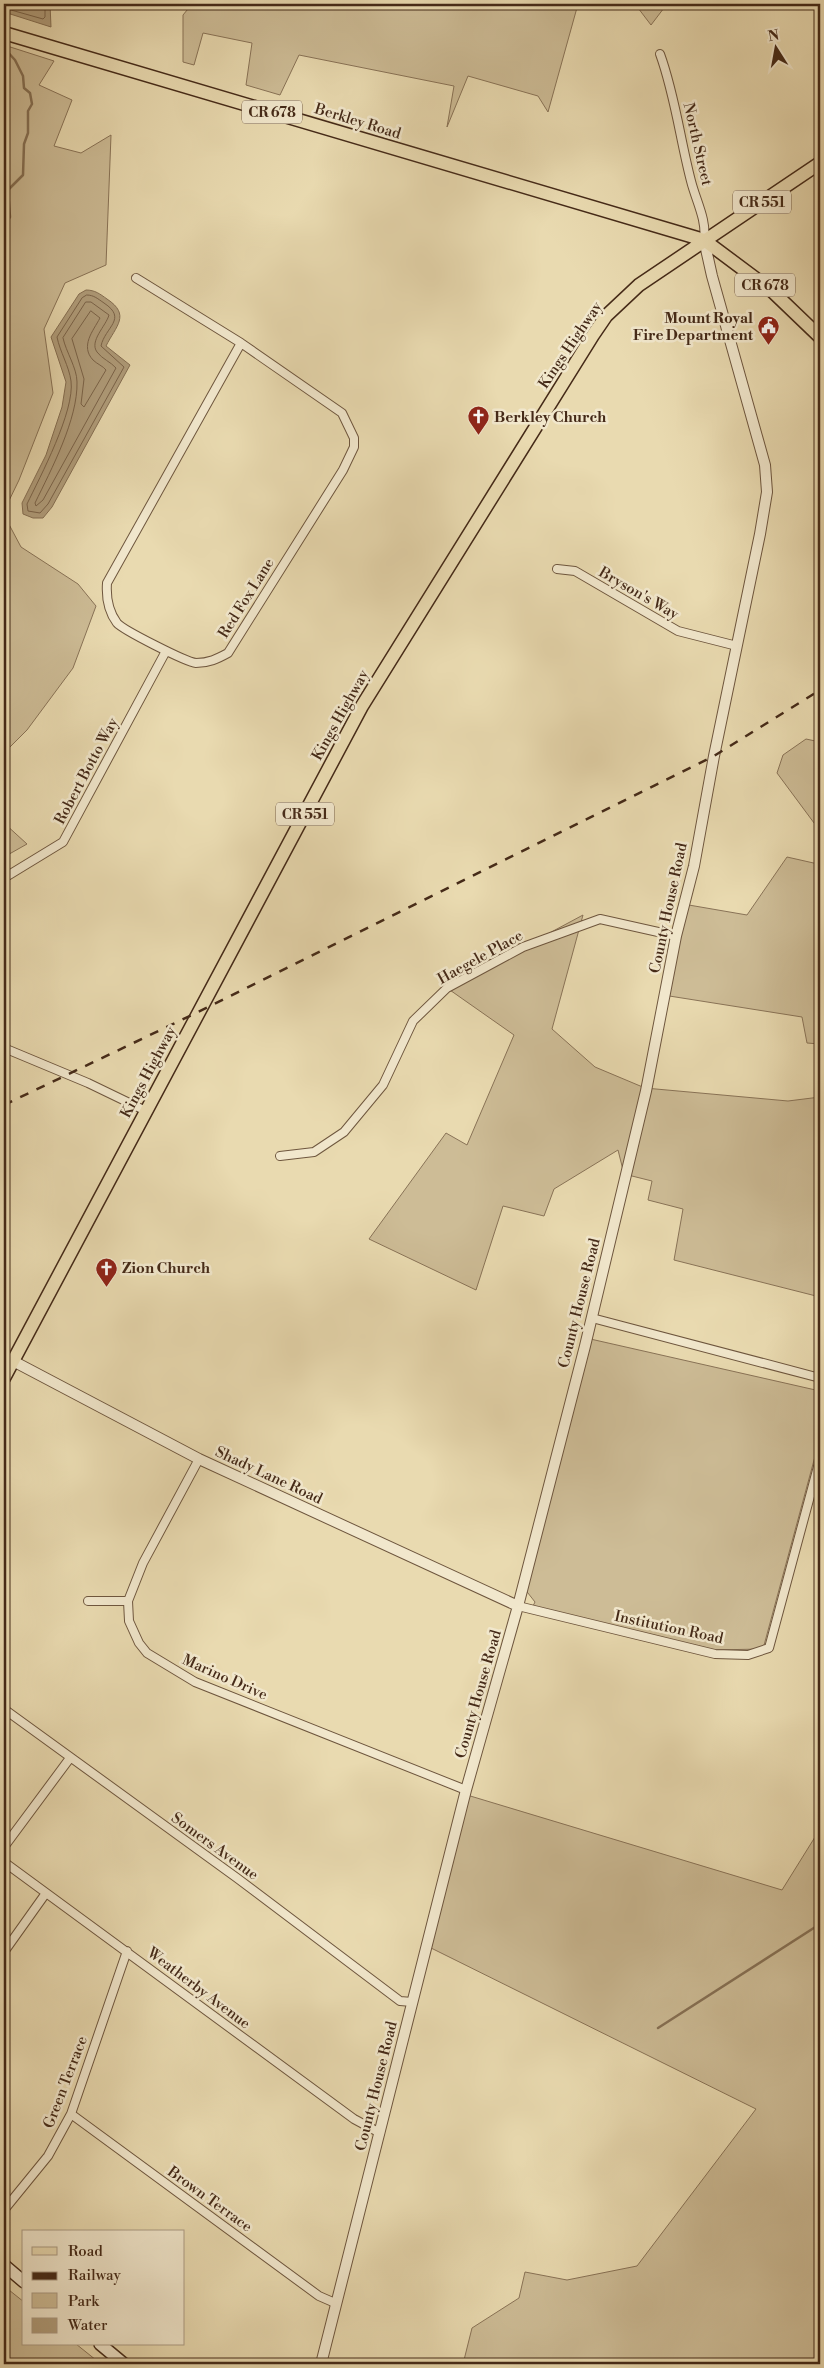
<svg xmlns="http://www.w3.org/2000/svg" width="824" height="2368" font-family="'Libre Bodoni',serif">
<rect width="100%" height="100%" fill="#e9dab0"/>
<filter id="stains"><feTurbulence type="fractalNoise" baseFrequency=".004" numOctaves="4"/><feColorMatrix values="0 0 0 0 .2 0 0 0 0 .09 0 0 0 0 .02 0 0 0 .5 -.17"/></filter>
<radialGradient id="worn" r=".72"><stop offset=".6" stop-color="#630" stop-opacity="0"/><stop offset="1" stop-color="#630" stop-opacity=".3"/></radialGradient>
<!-- green -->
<path fill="#cdbc96" stroke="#897357" d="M 192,4 L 578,4 L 548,112 L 538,96 L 468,76 L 447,127 L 454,86 L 299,55 L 280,95 L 246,85 L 252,43 L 203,33 L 194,65 L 183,62 L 183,15 Z
M 635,4 L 667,4 L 651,25 Z
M 4,45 L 54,61 L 39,85 L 72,100 L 54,146 L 81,153 L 111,135 L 106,265 L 65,283 L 44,329 L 53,393 L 19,480 L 4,511 Z
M 4,515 L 21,547 L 78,584 L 96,606 L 73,668 L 27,730 L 4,753 Z
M 806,739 L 820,742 L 820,831 L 777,773 L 783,755 Z
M 4,823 L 27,844 L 4,857 Z
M 787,857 L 818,864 L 820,857 L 820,1044 L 807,1043 L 802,1017 L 663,995 L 683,904 L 747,915 Z
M 583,915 L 552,1029 L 595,1067 L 645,1088 L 788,1101 L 820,1097 L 820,1297 L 674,1260 L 683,1209 L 648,1200 L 652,1181 L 624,1174 L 618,1150 L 554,1189 L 544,1216 L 503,1206 L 476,1290 L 369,1239 L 446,1133 L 467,1145 L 514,1035 L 447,988 Z
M 586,1338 L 820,1391 L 820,1438 L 763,1649 L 712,1650 L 533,1606 L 535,1602 L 524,1588 Z
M 467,1795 L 782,1890 L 820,1829 L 820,2364 L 463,2364 L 472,2328 L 519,2298 L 525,2272 L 567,2280 L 637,2266 L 756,2109 L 427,1946 Z
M 4,2286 L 24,2302 L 24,2344 L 76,2344 L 101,2364 L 4,2364 Z"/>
<!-- water -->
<path fill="#b19e7c" stroke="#867054" d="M 4,4 L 50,4 L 51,27 L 4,12 Z
M 86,290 C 95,290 100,294 107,299 C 131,315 116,326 106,346 L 130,365 L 52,507 L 43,518 L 33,518 L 23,514 L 22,503 L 46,455 L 62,407 L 66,382 L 51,337 L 79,294 Z"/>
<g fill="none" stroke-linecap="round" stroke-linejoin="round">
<!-- shore -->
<path stroke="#7b644a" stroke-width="1" d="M 4,8 L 43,19 L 45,17 L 45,4
M 87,295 C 94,295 98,299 104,303 C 128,319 105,327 101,346 L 124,367 L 48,504 L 40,513 L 28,511 L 27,504 C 40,477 75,411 71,381 C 69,366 60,352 57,337 L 82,298 Z
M 86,302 L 91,302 L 109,315 C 106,326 89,341 97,352 C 102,359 111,362 116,368 L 43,500 L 36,506 L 35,503 C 51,470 78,419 77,382 C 77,368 66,352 63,338 Z
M 91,311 L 100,318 C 93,331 80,346 93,360 C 97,364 103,366 106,370 L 84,407 L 81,404 L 84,379 L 72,339 Z"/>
<!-- stream -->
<path stroke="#867054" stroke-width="2.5" d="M 4,48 L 15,60 L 23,76 L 24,88 L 30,93 L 32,104 L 28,111 L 28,133 L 24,144 L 23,175 L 8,190 L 10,217 L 4,226
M 658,2028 L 820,1924
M 817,2300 L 820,2291"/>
<defs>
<path id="minor" d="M 660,54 C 675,95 680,139 691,181 C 696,201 707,220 704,240
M 136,278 L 241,343
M 241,343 L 342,413 L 354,438 L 354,447 L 343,470 L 228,653 C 217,659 209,663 196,663 C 186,662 123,630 117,623 C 108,611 106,597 107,583 Z
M 557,569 L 575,571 L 678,631 L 737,646
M 4,878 L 63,842 L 166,651
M 4,1048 L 88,1083 L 146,1111
M 280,1156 L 314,1152 L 344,1132 L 383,1085 L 413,1021 L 447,988 L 523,947 L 600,919 L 676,936
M 592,1318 L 820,1378
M 199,1459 L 143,1563 L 128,1601 L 129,1621 L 139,1643 L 147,1653 L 195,1682 L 466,1790
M 88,1601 L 128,1601
M 518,1606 L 715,1654 L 748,1655 L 769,1648 L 820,1459
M 4,1709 L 237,1878 L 400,2001 L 412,2002
M 4,1847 L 70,1758
M 4,1862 L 354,2119 L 380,2133
M 4,1952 L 46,1893
M 71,2114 L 319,2296 L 335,2303
M 4,2210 L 48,2156 L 71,2114 L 127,1951"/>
<path id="tertiary" d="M 13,1361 L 199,1459 L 518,1606
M 321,2364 L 466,1790 L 518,1606 L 585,1346 L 646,1091 L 676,936 L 694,866 L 714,756 L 760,534 L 767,492 L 765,465 L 712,276 L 704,240"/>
<path id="secondary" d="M 4,2265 L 24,2282
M 100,2344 L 124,2364"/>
<path id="primary" d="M 4,33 L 704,240 L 771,290 L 820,337
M 4,1378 L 362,706 L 593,335 L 606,316 L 639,285 L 820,163"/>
</defs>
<!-- minor casing -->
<use href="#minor" stroke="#6e563e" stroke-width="10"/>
<!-- tertiary casing -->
<use href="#tertiary" stroke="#6e563e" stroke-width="12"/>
<!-- secondary casing -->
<use href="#secondary" stroke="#452a18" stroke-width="14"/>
<!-- primary casing -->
<use href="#primary" stroke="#452a18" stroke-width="15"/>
<!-- minor -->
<use href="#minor" stroke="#f1e7cc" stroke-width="8"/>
<!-- tertiary -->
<use href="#tertiary" stroke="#f1e7cc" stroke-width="10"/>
<!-- secondary -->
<use href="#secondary" stroke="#f1e7cc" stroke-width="11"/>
<!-- primary -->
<use href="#primary" stroke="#e9dab0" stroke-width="12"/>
<!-- rail -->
<path stroke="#452a18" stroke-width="2.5" stroke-dasharray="9 9" stroke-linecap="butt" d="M 4,1105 L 198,1012 L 714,756 L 820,690"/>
</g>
<!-- icons -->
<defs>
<symbol id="civic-pin" viewBox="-11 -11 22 30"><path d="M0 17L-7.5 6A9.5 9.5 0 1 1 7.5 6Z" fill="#8f2418" stroke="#f1e7cc"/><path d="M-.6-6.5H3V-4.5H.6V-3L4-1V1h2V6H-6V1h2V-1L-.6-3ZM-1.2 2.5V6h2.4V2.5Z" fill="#fff"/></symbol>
<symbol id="church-pin" viewBox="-11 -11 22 30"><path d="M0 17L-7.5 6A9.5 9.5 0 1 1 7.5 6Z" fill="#8f2418" stroke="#f1e7cc"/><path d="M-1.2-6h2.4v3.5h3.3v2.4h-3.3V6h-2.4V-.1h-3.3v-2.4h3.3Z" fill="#fff"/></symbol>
</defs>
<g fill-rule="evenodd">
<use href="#civic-pin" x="756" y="314" width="25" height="34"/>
<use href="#church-pin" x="466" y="404" width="25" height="34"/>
<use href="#church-pin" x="94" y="1256" width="25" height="34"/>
</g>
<g text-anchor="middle" stroke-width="5" stroke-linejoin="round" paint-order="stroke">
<!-- shield labels -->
<g fill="#f1e7cc" stroke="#79634e" stroke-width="1">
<rect x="242" y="100.5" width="60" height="23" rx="4"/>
<rect x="733" y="190.5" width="58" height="23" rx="4"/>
<rect x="735" y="273.5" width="60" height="23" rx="4"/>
<rect x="276" y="802.5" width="58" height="23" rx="4"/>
</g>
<g font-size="14" font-weight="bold" fill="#452a18">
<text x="272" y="117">CR 678</text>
<text x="762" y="207">CR 551</text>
<text x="765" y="290">CR 678</text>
<text x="305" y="819">CR 551</text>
</g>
<!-- street labels -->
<g font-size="15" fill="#452a18" stroke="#f1e7cc">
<text transform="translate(358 121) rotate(17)" y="5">Berkley Road</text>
<text transform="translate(698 144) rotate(77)" y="5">North Street</text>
<text transform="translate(570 345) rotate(-56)" y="5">Kings Highway</text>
<text transform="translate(639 593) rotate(30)" y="5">Bryson's Way</text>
<text transform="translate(246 598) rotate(-58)" y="5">Red Fox Lane</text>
<text transform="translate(340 715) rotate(-61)" y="5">Kings Highway</text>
<text transform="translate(86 771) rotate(-62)" y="5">Robert Botto Way</text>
<text transform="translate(668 908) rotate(-78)" y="5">County House Road</text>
<text transform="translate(480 957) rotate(-29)" y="5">Haegele Place</text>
<text transform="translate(148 1072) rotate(-62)" y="5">Kings Highway</text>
<text transform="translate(579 1303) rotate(-76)" y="5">County House Road</text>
<text transform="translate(269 1475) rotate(25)" y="5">Shady Lane Road</text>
<text transform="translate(669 1627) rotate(12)" y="5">Institution Road</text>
<text transform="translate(225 1677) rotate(24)" y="5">Marino Drive</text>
<text transform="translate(478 1694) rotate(-74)" y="5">County House Road</text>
<text transform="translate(215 1846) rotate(36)" y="5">Somers Avenue</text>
<text transform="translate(199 1988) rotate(37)" y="5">Weatherby Avenue</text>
<text transform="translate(65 2082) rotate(-69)" y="5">Green Terrace</text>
<text transform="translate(376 2086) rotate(-76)" y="5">County House Road</text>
<text transform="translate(210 2199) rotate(36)" y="5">Brown Terrace</text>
</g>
<!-- poi labels -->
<g font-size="15" font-weight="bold" fill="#452a18" stroke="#f1e7cc" text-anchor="start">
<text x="753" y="323" text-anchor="end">Mount Royal<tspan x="753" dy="17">Fire Department</tspan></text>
<text x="494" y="422">Berkley Church</text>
<text x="122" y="1273">Zion Church</text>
</g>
</g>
<!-- margin -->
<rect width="824" height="2368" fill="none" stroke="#e9dab0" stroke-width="20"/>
<rect x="5" y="5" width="814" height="2358" fill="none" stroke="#452a18" stroke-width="2.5"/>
<rect x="10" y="10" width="804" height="2348" fill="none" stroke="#452a18"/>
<!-- legend -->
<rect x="22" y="2230" width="162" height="115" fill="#f1e7cc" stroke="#ac9b84"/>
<rect x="32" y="2247" width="25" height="8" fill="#e9dab0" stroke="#ac9b84"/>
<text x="68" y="2256" font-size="15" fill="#452a18">Road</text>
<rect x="32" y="2272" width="25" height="8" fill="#452a18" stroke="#ac9b84"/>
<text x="68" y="2280" font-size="15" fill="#452a18">Railway</text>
<rect x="32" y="2293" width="25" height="15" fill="#cdbc96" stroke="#ac9b84"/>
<text x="68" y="2306" font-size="15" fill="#452a18">Park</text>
<rect x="32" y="2318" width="25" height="15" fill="#b19e7c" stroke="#ac9b84"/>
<text x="68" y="2330" font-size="15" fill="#452a18">Water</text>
<!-- north arrow -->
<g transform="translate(776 48) rotate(349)" stroke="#f1e7cc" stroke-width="4" paint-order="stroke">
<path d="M0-4L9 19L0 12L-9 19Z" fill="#452a18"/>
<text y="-8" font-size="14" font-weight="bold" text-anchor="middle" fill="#452a18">N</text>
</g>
<rect width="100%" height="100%" filter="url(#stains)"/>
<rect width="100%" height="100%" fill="url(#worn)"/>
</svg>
